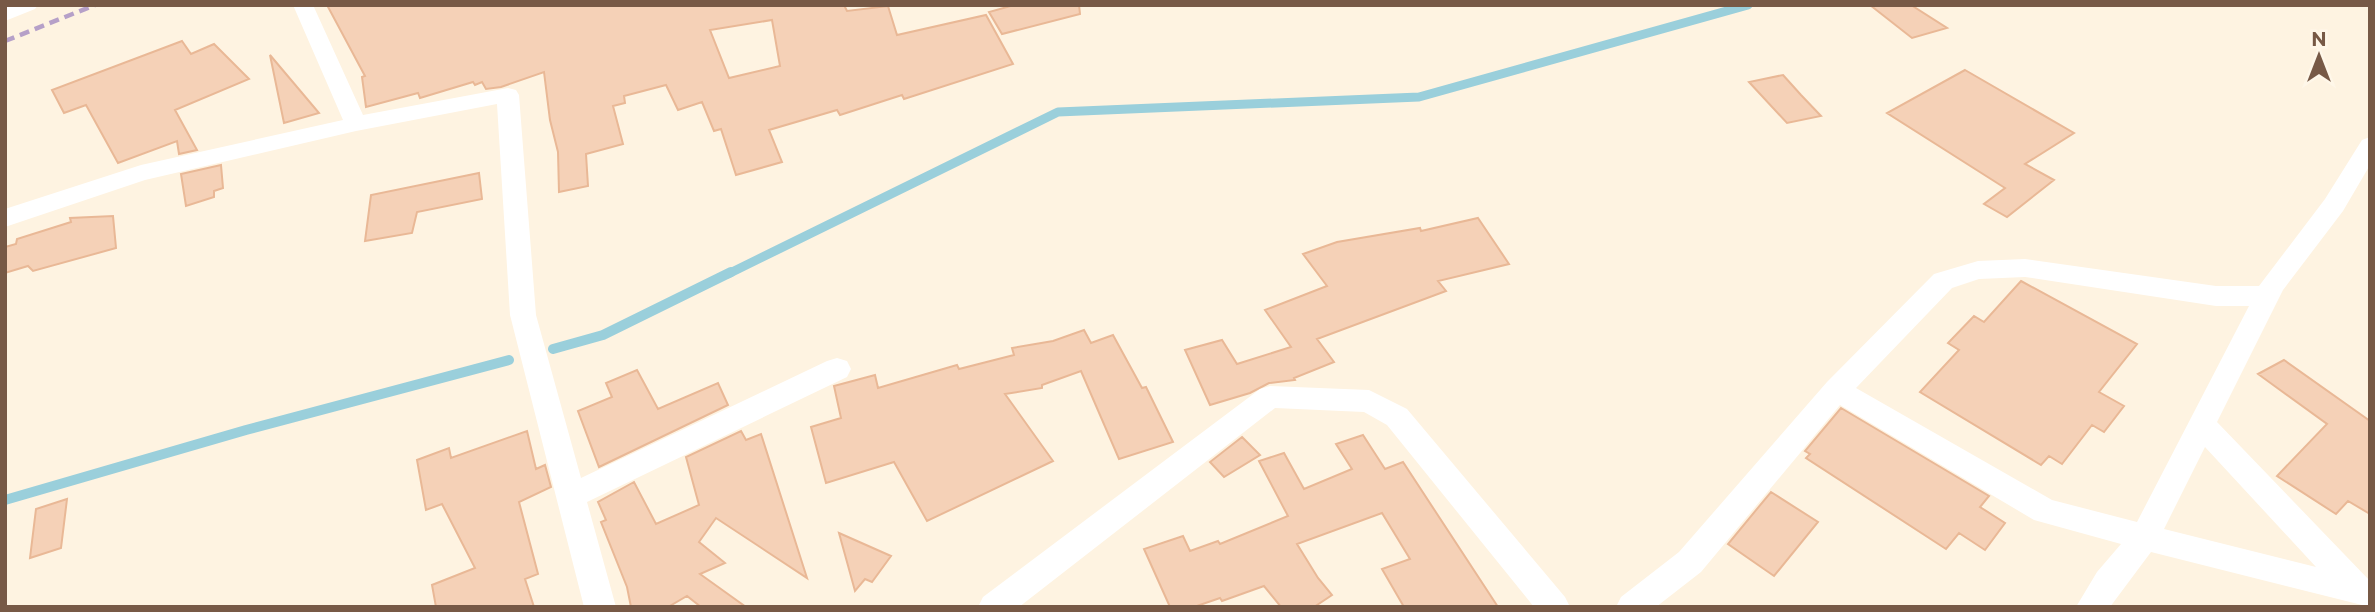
<svg xmlns="http://www.w3.org/2000/svg" width="2375" height="612" font-family="Montserrat,sans-serif">
<rect width="100%" height="100%" fill="#fef3e1"/>
<g fill="none" stroke-linecap="round" stroke-linejoin="round">
<!-- stream-far1 -->
<path stroke="#9acfdb" stroke-width="9" d="M 728,274 L 1058,112 L 1419,97 L 1748,5"/>
<!-- stream -->
<path stroke="#9acfdb" stroke-width="10" d="M 553,349 L 603,335 L 731,272
M 5,500 L 246,430 L 509,360"/>
</g>
<!-- building -->
<path fill="#f5d1b7" stroke="#e9b896" stroke-width="2" fill-rule="evenodd" d="M 327,5 L 844,5 L 847,11 L 888,6 L 897,35 L 986,15 L 1013,64 L 904,99 L 902,95 L 840,115 L 837,110 L 769,130 L 782,162 L 736,175 L 721,129 L 714,131 L 702,102 L 678,110 L 666,85 L 624,96 L 625,103 L 613,106 L 623,144 L 586,154 L 588,186 L 559,192 L 558,152 L 550,120 L 544,72 L 501,87 L 486,89 L 482,82 L 475,85 L 473,82 L 420,98 L 418,93 L 366,107 L 362,77 L 365,76 ZM 772,20 L 780,66 L 729,78 L 710,30 Z
M 1014,5 L 1079,5 L 1080,14 L 1002,34 L 989,12 Z
M 1870,5 L 1911,5 L 1947,28 L 1912,38 Z
M 182,41 L 191,54 L 214,44 L 249,79 L 175,110 L 197,150 L 179,154 L 177,141 L 118,163 L 86,105 L 64,113 L 52,90 Z
M 270,55 L 319,113 L 284,123 Z
M 1965,70 L 2074,133 L 2025,164 L 2054,180 L 2007,217 L 1984,204 L 2005,188 L 1887,113 Z
M 1783,75 L 1801,95 L 1821,116 L 1787,123 L 1749,82 Z
M 221,165 L 223,188 L 214,191 L 214,197 L 186,206 L 181,174 Z
M 479,173 L 482,199 L 417,212 L 412,233 L 365,241 L 371,195 Z
M 113,216 L 116,248 L 33,271 L 28,266 L 5,273 L 5,247 L 16,244 L 17,239 L 71,222 L 70,218 Z
M 1478,218 L 1509,264 L 1438,281 L 1446,291 L 1317,339 L 1334,362 L 1294,378 L 1295,380 L 1269,383 L 1250,393 L 1210,405 L 1185,350 L 1222,340 L 1237,364 L 1291,347 L 1265,310 L 1327,286 L 1303,254 L 1337,242 L 1420,228 L 1421,231 Z
M 2021,281 L 2137,344 L 2099,392 L 2124,406 L 2104,432 L 2092,425 L 2062,464 L 2049,456 L 2041,465 L 1920,392 L 1959,350 L 1948,343 L 1974,316 L 1984,322 Z
M 1084,330 L 1091,343 L 1113,335 L 1142,388 L 1146,387 L 1173,442 L 1119,459 L 1081,371 L 1042,385 L 1042,388 L 1005,394 L 1053,461 L 927,521 L 894,462 L 826,483 L 811,427 L 841,418 L 834,386 L 875,375 L 878,388 L 957,365 L 959,369 L 1014,355 L 1012,348 L 1053,341 Z
M 2284,360 L 2370,421 L 2370,514 L 2348,501 L 2336,514 L 2277,476 L 2327,424 L 2258,374 Z
M 637,370 L 658,409 L 718,383 L 728,405 L 599,467 L 578,411 L 612,397 L 606,383 Z
M 1841,408 L 1989,496 L 1980,507 L 2005,523 L 1985,550 L 1959,533 L 1946,549 L 1806,458 L 1810,454 L 1805,451 Z
M 527,431 L 536,469 L 545,465 L 551,487 L 519,502 L 538,574 L 525,579 L 534,607 L 436,607 L 432,585 L 475,568 L 442,504 L 426,510 L 417,460 L 449,448 L 451,458 Z
M 741,431 L 746,440 L 761,434 L 807,578 L 716,518 L 699,542 L 725,563 L 700,574 L 746,607 L 701,607 L 687,596 L 668,607 L 631,607 L 627,587 L 601,522 L 606,520 L 598,502 L 634,482 L 656,524 L 699,505 L 686,457 Z
M 1363,435 L 1385,469 L 1403,462 L 1498,607 L 1404,607 L 1382,569 L 1410,559 L 1382,513 L 1297,544 L 1318,578 L 1332,595 L 1314,607 L 1281,607 L 1264,586 L 1222,601 L 1220,598 L 1194,607 L 1170,607 L 1144,549 L 1183,536 L 1190,551 L 1218,541 L 1220,544 L 1288,516 L 1259,461 L 1284,453 L 1304,489 L 1352,469 L 1336,444 Z
M 1242,437 L 1260,455 L 1224,477 L 1210,462 Z
M 1771,492 L 1818,522 L 1774,576 L 1728,544 Z
M 67,499 L 61,548 L 30,558 L 36,509 Z
M 839,533 L 891,556 L 872,582 L 865,579 L 855,591 Z"/>
<g fill="none" stroke-linecap="round" stroke-linejoin="round">
<!-- minor -->
<path fill="#fff" fill-rule="evenodd" d="M 10,5 L 38,5 L 35,9 L 5,21 L 5,7 Z
M 293,5 L 313,5 L 363,115 L 508,88 L 516,90 L 519,95 L 536,315 L 581,478 L 827,361 L 837,358 L 847,361 L 851,369 L 847,377 L 587,502 L 616,607 L 584,607 L 510,315 L 497,104 L 356,131 L 145,180 L 5,227 L 5,209 L 141,165 L 343,120 Z
M 2370,137 L 2370,165 L 2343,211 L 2283,290 L 2217,422 L 2370,581 L 2370,607 L 2151,552 L 2110,607 L 2076,607 L 2097,572 L 2121,544 L 2034,520 L 1840,405 L 1701,572 L 1656,607 L 1616,607 L 1621,597 L 1679,552 L 1827,382 L 1934,274 L 1978,261 L 2025,259 L 2216,286 L 2259,286 L 2325,199 L 2362,140 ZM 2025,277 L 2216,306 L 2249,306 L 2137,522 L 2052,500 L 1856,388 L 1952,288 L 1979,279 ZM 2205,447 L 2316,567 L 2164,529 Z
M 1270,386 L 1369,390 L 1407,409 L 1565,597 L 1570,607 L 1534,607 L 1387,425 L 1364,412 L 1275,408 L 1019,607 L 978,607 L 983,597 L 1260,389 Z"/>
<!-- rail -->
<path stroke="#b6a0c8" stroke-width="4.5" stroke-dasharray="10 6" stroke-linecap="butt" d="M 5,41 L 95,5"/>
</g>
<!-- border -->
<rect width="2375" height="612" fill="none" stroke="#775946" stroke-width="14"/>
<!-- north arrow -->
<g transform="translate(2319 56)" stroke="#fff7e9" stroke-width="5" paint-order="stroke">
<path d="M0-5L12 26L0 18L-12 26Z" fill="#775946"/>
<text y="-10" font-size="19" font-weight="bold" text-anchor="middle" fill="#775946">N</text>
</g>
</svg>
